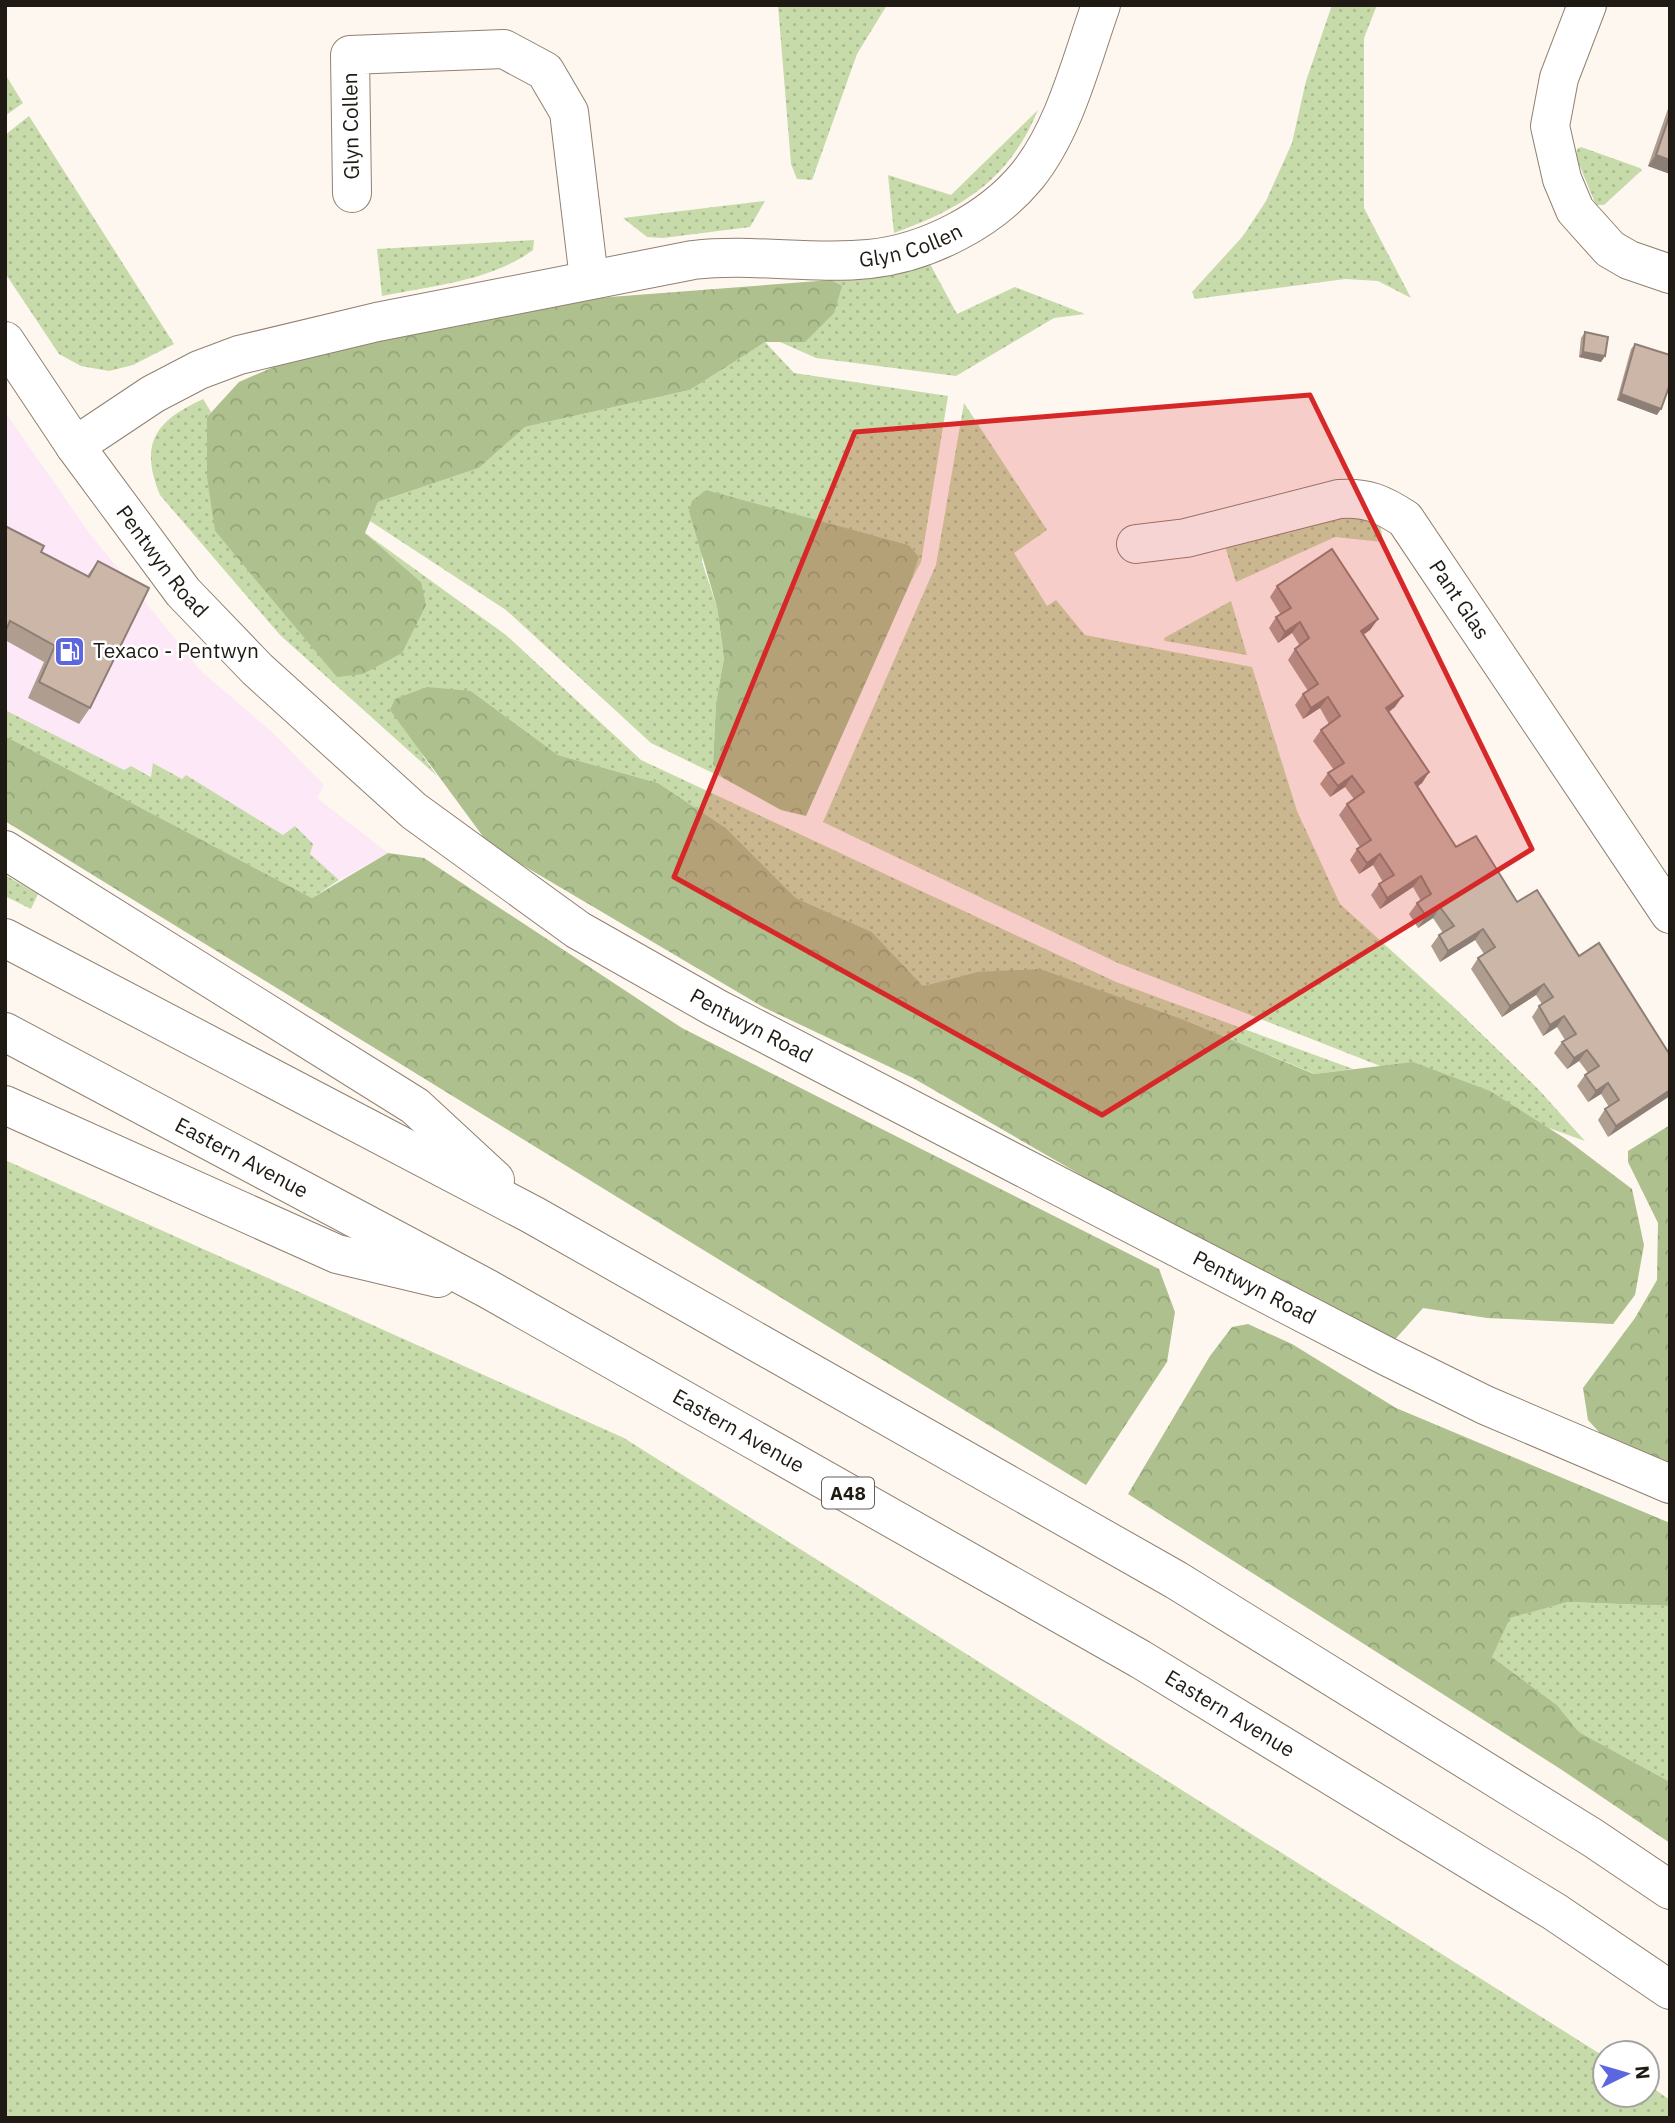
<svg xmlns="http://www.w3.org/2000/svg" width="1675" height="2123" font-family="'IBM Plex Sans',sans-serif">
<defs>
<pattern id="grass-dots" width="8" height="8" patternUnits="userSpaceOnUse" patternTransform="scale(1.75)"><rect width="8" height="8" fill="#c7daa9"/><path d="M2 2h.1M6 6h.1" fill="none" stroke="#aaba91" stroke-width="1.8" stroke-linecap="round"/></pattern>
<pattern id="forest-crowns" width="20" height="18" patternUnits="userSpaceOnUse" patternTransform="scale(1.75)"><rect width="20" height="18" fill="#adc08d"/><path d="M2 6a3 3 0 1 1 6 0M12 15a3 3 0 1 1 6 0" fill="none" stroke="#94a479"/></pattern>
</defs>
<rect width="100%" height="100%" fill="#fef7f0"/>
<!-- commercial -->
<path fill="#fce8f7" d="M 5,412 L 90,534 L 202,672 L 271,731 L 324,785 L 317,798 L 388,853 L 339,880 L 283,835 L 186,775 L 182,779 L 154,763 L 152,777 L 131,766 L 124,770 L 5,710 Z"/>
<!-- grass -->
<path fill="url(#grass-dots)" d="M 778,5 L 887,5 L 857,54 L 812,180 L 797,179 L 791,164 Z
M 1332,5 L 1377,5 L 1364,38 L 1364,208 L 1411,298 L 1378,281 L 1345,279 L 1195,299 L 1192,292 L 1243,236 L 1266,201 L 1292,143 L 1306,81 Z
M 5,74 L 23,103 L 5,116 Z
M 1038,110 C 1009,180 963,208 894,233 L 888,175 L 951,195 Z
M 29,116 L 174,344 L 133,365 L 109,371 L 81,366 L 59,354 L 5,273 L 5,135 Z
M 1581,147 L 1640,168 L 1642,170 L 1604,205 L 1596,205 L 1576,157 L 1577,149 Z
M 765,201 L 750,227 L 663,238 L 647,237 L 623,218 Z
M 534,240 L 533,250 C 491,281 433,286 382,296 L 377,249 Z
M 930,264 L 957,314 L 1015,287 L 1085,314 L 1054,318 L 956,376 L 816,358 L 780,342 L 805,342 L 831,280 L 908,271 Z
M 765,342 L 794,373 L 948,396 L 921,562 L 911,581 L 919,557 L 909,545 L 707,491 L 702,562 L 717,607 L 724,658 L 716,703 L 713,764 L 723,778 L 651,743 L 506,610 L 370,521 L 378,502 L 479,468 L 525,427 L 690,390 Z
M 203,399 L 211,412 L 207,417 L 215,531 L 274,598 L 421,582 L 365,533 L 506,635 L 641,760 L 1116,982 L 1353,1069 L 1315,1074 L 1187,1021 L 977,972 L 923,986 L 872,932 L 796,898 L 726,828 L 658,783 L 558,755 L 471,691 L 423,756 L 437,776 L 280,635 L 160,495 C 139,444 155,421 203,399 Z
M 964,403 L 1047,530 L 1014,553 L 1047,606 L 1056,600 L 1085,635 L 1252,667 L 1297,811 L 1340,904 L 1458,1011 L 1539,1090 L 1585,1141 L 1416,1080 L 1118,963 L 823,822 L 936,565 Z
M 1358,515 L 1380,522 L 1383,542 L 1335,537 L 1236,582 L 1225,546 L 1341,517 Z
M 1231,601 L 1247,655 L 1165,641 L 1164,638 Z
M 5,710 L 124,770 L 131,766 L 151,777 L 153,763 L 182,779 L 186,775 L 283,835 L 295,826 L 313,844 L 310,854 L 339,880 L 312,898 L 5,736 Z
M 5,875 L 38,894 L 31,909 L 5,896 Z
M 5,1160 L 624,1438 L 1605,2057 L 1605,2095 L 1647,2095 L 1647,2084 L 1670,2100 L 1670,2118 L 5,2118 Z
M 1568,1602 L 1670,1606 L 1670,1782 L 1579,1732 L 1557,1705 L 1492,1657 L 1509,1618 Z"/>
<!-- forest -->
<path fill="url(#forest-crowns)" d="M 831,280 L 842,286 L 834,313 L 805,342 L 765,342 L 690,390 L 525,427 L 479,468 L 378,502 L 365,533 L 421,582 L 426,605 L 402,653 L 363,674 L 337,677 L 215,531 L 207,477 L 207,417 L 239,382 L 292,359 L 584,299 Z
M 706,490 L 909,545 L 919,557 L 911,581 L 806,816 L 781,810 L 723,778 L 713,764 L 716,703 L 724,658 L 717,607 L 689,511 L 692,501 Z
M 427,687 L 471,691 L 558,755 L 658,783 L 726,828 L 796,898 L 872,932 L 923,986 L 977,972 L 1040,969 L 1187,1021 L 1314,1074 L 1413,1062 L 1490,1091 L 1566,1139 L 1632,1189 L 1644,1245 L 1635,1295 L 1613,1324 L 1487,1318 L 1423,1308 L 1391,1344 L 1329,1305 L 1166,1224 L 913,1078 L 763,1007 L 490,846 L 390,710 L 395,699 Z
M 5,736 L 312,898 L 388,853 L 424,858 L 682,1028 L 1159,1269 L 1175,1312 L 1167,1362 L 1086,1485 L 5,821 Z
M 1670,1125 L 1670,1468 L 1610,1444 L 1588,1420 L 1583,1388 L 1635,1318 L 1657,1280 L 1658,1223 L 1628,1162 L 1628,1151 Z
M 1248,1324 L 1292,1344 L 1396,1408 L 1670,1523 L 1670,1606 L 1568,1602 L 1510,1618 L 1492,1657 L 1557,1705 L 1579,1732 L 1670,1782 L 1670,1843 L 1562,1770 L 1128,1494 L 1210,1356 L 1232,1327 Z"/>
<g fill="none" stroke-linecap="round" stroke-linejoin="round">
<defs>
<g id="minor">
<path d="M 1587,5 L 1559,78 L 1550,126 L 1562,179 L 1575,210 L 1610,249 L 1629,260 L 1670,274"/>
<path d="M 352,193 L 350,55 L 504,49 L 545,71 L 569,112 L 589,279"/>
<path id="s1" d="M 5,341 L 75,446 L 183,592 L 257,669 L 414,811 L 578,930 L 716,1008 L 1388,1357 L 1485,1405 L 1670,1484"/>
<path id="s2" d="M 75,446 L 153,394 L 199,370 L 239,355 L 377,322 L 693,260 C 752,253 811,265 869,259 C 927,253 990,221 1027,176 C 1065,129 1081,61 1101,5"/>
<path id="s3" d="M 1136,544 L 1186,538 L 1339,499 C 1367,497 1382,504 1405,519 L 1670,914"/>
</g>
<g id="highway">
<path d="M 5,850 L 415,1106 L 495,1180"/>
<path d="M 5,938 L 533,1215 L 1176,1580 L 1593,1838 L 1670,1890"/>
<path id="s4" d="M 5,1032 L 488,1289 L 1140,1659 L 1555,1912 L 1670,1990"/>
<path d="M 5,1105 L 337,1254 L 438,1278"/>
</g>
</defs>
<!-- minor casing -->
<use href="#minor" stroke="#908170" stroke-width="40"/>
<!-- highway casing -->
<use href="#highway" stroke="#908170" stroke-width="40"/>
<!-- minor -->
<use href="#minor" stroke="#fff" stroke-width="38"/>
<!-- highway -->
<use href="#highway" stroke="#fff" stroke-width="38"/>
</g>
<!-- wall -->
<path fill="#af9d90" d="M 1670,103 L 1670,174 L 1648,166 Z
M 1585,332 L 1605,356 L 1601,362 L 1579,357 L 1581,338 Z
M 1635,344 L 1657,415 L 1617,400 L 1631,349 Z
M 5,526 L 41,552 L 87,576 L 98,561 L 90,708 L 79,724 L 28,698 L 44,662 L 5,640 Z
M 1277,586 L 1378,619 L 1370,630 L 1363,635 L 1395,707 L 1389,712 L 1429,772 L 1422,783 L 1418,786 L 1456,847 L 1579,956 L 1670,1055 L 1608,1137 L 1598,1120 L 1605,1109 L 1609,1107 L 1601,1094 L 1588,1102 L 1577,1086 L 1585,1075 L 1588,1073 L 1579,1061 L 1567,1069 L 1554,1053 L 1562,1042 L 1565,1040 L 1557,1027 L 1543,1036 L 1532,1017 L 1539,1006 L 1542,1004 L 1536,995 L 1502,1017 L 1471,969 L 1478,958 L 1484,954 L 1475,940 L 1440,962 L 1431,946 L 1439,935 L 1443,933 L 1433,918 L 1418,928 L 1409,914 L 1417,903 L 1421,901 L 1413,887 L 1380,909 L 1371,895 L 1379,884 L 1383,882 L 1373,865 L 1359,874 L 1350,860 L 1357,849 L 1360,847 L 1339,815 L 1347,804 L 1354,799 L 1345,787 L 1330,797 L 1320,784 L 1328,773 L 1334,770 L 1313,741 L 1321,730 L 1329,724 L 1320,708 L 1303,719 L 1295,705 L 1303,694 L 1308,691 L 1288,660 L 1295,649 L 1300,646 L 1292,633 L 1278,643 L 1269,628 L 1276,617 L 1281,615 L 1270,597 Z"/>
<!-- shaded-wall -->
<path fill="#8e7f76" d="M 1656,155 L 1670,160 L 1670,174 L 1648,166 Z
M 1583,352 L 1605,356 L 1601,362 L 1579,357 Z
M 1621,394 L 1661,409 L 1657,415 L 1617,400 Z
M 1378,619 L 1370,630 L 1353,642 L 1361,631 Z
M 1300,622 L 1292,633 L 1278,643 L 1285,632 Z
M 1403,696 L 1395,707 L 1379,719 L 1386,708 Z
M 1328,697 L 1320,708 L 1303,719 L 1311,708 Z
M 1429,772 L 1422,783 L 1408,794 L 1415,783 Z
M 1352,776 L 1345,787 L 1330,797 L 1338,786 Z
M 1380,854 L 1373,865 L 1359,874 L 1367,863 Z
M 1421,876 L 1413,887 L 1380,909 L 1387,898 Z
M 1440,907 L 1433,918 L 1418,928 L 1426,916 Z
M 1483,929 L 1475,940 L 1440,962 L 1448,951 Z
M 1544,984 L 1536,995 L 1502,1017 L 1510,1006 Z
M 1564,1016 L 1557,1027 L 1543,1036 L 1550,1025 Z
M 1587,1050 L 1579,1061 L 1567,1069 L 1574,1058 Z
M 1608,1083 L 1601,1094 L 1588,1102 L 1596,1091 Z
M 1670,1090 L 1670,1096 L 1608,1137 L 1616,1126 Z"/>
<!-- building -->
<path fill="#cbb6a8" stroke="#8e7f76" stroke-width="2" d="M 1670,114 L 1670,160 L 1656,155 Z
M 1585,332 L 1608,337 L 1605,356 L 1583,352 Z
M 1635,344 L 1670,355 L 1670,384 L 1661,409 L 1621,394 Z
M 5,526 L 44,546 L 41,552 L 89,577 L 98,561 L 149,588 L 90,708 L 39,682 L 55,646 L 10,621 L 5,632 Z
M 1332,549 L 1378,619 L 1361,631 L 1403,696 L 1386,708 L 1429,772 L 1415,783 L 1456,847 L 1476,836 L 1517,902 L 1537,890 L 1579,956 L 1599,943 L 1670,1055 L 1670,1090 L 1616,1126 L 1605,1109 L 1619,1100 L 1608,1083 L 1596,1091 L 1585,1075 L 1599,1066 L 1587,1050 L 1574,1058 L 1562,1042 L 1576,1034 L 1564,1016 L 1550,1025 L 1539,1006 L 1553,997 L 1544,984 L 1510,1006 L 1478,958 L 1495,947 L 1483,929 L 1448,951 L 1439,935 L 1454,926 L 1440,907 L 1426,916 L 1417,903 L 1431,894 L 1421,876 L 1387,898 L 1379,884 L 1394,875 L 1380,854 L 1367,863 L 1357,849 L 1371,840 L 1347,804 L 1364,792 L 1352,776 L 1338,786 L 1328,773 L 1344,763 L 1321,730 L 1340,716 L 1328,697 L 1311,708 L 1303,694 L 1318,684 L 1295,649 L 1309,638 L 1300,622 L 1285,632 L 1276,617 L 1291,608 L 1277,586 Z"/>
<!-- marked area -->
<path fill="#d62828" fill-opacity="0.2" stroke="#d62828" stroke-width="5" stroke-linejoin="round" d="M 1310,395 L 1532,849 L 1102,1115 L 674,877 L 855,432 Z"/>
<!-- icons -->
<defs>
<symbol id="fuel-square" viewBox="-11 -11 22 22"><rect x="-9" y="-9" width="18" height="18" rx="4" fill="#5c66de" stroke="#fff"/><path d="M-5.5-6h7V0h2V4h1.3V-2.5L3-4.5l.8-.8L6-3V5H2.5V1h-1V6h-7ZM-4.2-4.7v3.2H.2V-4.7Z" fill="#fff"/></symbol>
</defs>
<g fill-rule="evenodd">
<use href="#fuel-square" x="52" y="634" width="35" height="35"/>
</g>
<g text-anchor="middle" stroke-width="5" stroke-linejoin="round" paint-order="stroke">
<!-- shield labels -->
<rect fill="#fff" stroke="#625f5a" stroke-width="2" x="822" y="1477.5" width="52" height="31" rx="5"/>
<g font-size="19" font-weight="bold" fill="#1f1a13">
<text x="848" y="1500">A48</text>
</g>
<!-- street labels -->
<g font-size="21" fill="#1f1a13" stroke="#fff">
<text transform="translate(351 126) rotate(-91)" y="7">Glyn Collen</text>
<text dy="7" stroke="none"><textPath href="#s2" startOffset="872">Glyn Collen</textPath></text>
<text dy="7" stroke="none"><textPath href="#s1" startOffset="271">Pentwyn Road</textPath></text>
<text dy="7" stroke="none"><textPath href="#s3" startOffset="376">Pant Glas</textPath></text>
<text dy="7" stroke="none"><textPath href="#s1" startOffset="1027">Pentwyn Road</textPath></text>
<text dy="7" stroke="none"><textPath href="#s4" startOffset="268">Eastern Avenue</textPath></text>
<text dy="7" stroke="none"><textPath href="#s1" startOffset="1594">Pentwyn Road</textPath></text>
<text dy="7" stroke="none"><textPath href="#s4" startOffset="835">Eastern Avenue</textPath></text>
<text dy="7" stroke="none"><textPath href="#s4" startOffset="1402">Eastern Avenue</textPath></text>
</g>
<!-- poi labels -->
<g font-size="21" fill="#1f1a13" stroke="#fff" text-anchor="start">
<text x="93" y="658">Texaco - Pentwyn</text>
</g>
</g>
<!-- border -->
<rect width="1675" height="2123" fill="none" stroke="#1f1a13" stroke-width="14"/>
<!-- north arrow -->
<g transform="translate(1626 2074) rotate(85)"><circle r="33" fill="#ffffff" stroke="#a5a3a1" stroke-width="2"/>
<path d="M0-5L12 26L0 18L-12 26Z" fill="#5c66de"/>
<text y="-10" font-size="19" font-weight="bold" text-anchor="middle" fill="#1f1a13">N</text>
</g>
</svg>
